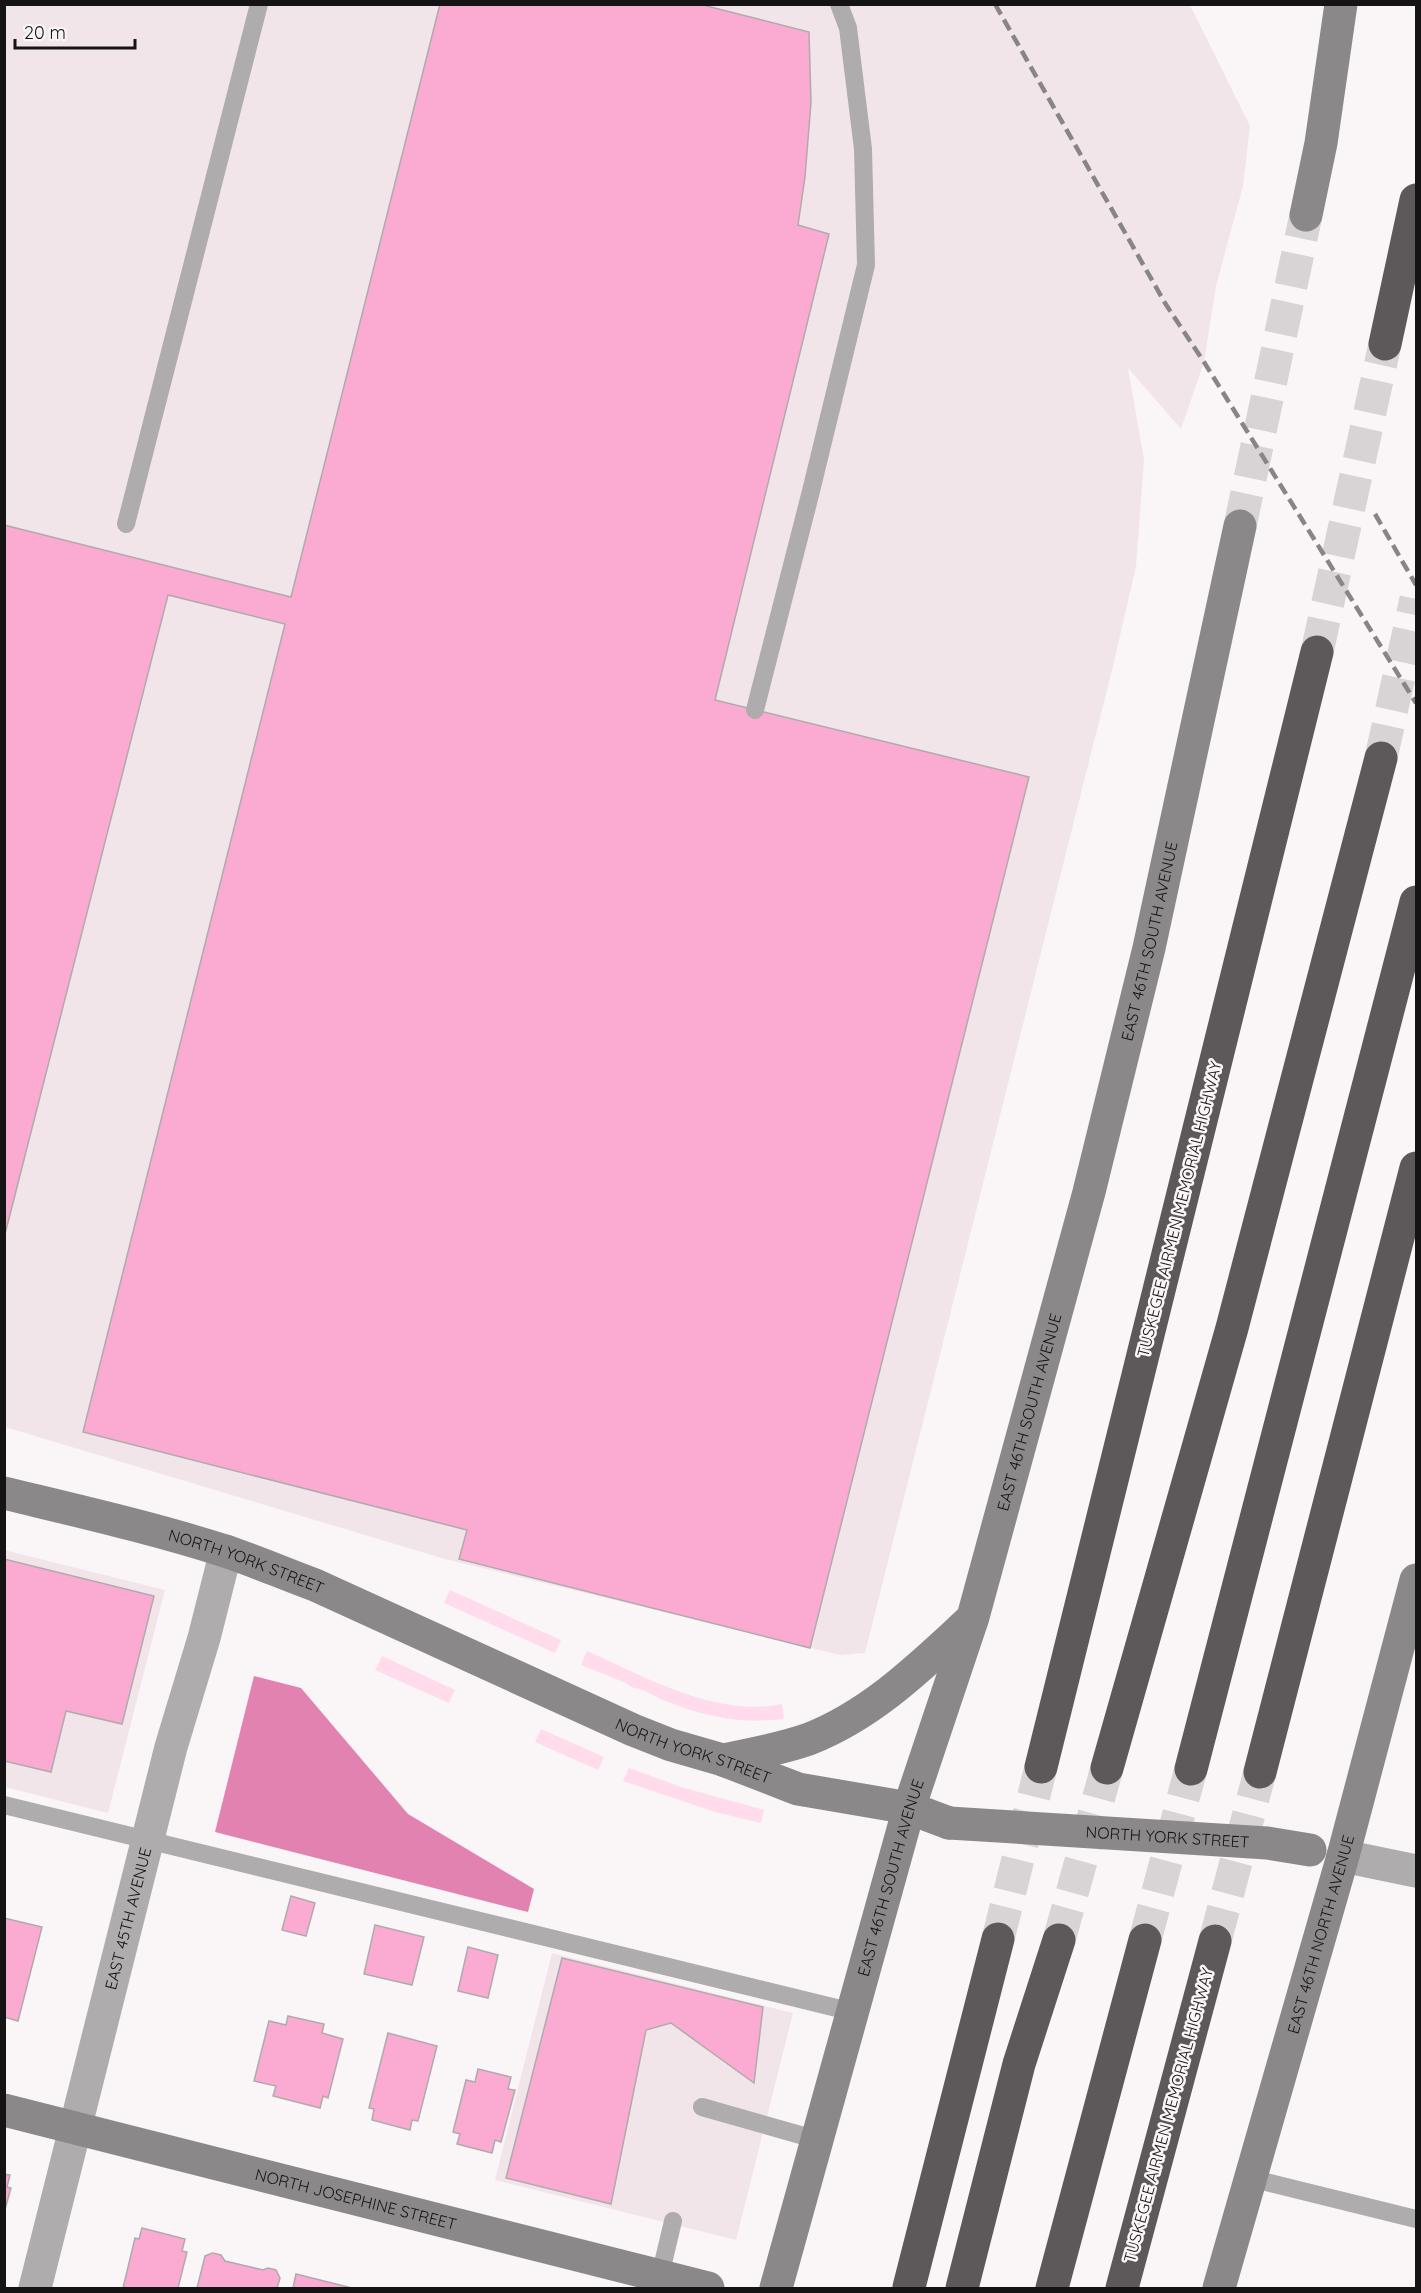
<svg xmlns="http://www.w3.org/2000/svg" width="1421" height="2293" font-family="Quicksand,sans-serif">
<rect width="100%" height="100%" fill="#faf5f7"/>
<!-- built -->
<path fill="#f2e5ea" d="M 4,5 L 1190,5 L 1250,126 L 1243,186 L 1216,286 L 1204,362 L 1181,429 L 1128,368 L 1144,460 L 1136,566 L 1114,662 L 865,1653 L 840,1655 L 445,1559 L 5,1427 Z
M 4,1550 L 165,1590 L 108,1813 L 5,1787 Z
M 552,1953 L 793,2013 L 736,2240 L 495,2180 Z"/>
<!-- green -->
<path fill="#ffdbeb" d="M 450,1590 L 561,1640 L 555,1653 L 444,1603 Z
M 587,1651 C 645,1677 717,1718 782,1704 L 784,1719 C 736,1725 689,1714 647,1692 C 640,1688 632,1689 626,1683 L 581,1665 Z
M 382,1656 L 455,1690 L 449,1703 L 375,1670 Z
M 541,1729 L 604,1757 L 598,1770 L 535,1742 Z
M 629,1768 L 681,1787 L 764,1810 L 761,1823 L 715,1812 L 623,1781 Z"/>
<!-- water -->
<path fill="#e182b1" d="M 254,1676 L 301,1688 L 408,1814 L 534,1889 L 528,1912 L 215,1832 Z"/>
<!-- building -->
<path fill="#fbabd1" stroke="#afaaac" stroke-width="1.5" d="M 440,4 L 699,4 L 809,32 L 811,102 L 805,177 L 798,225 L 829,234 L 715,700 L 1029,777 L 810,1648 L 459,1559 L 467,1530 L 83,1432 L 285,624 L 168,595 L 4,1238 L 4,525 L 291,597 Z
M 4,1559 L 154,1596 L 122,1724 L 66,1711 L 51,1772 L 4,1761 Z
M 291,1896 L 315,1903 L 306,1936 L 282,1930 Z
M 4,1918 L 42,1927 L 18,2021 L 4,2017 Z
M 375,1925 L 424,1937 L 412,1985 L 364,1974 Z
M 468,1947 L 498,1955 L 488,1998 L 458,1991 Z
M 562,1958 L 763,2007 L 754,2083 L 671,2023 L 646,2030 L 611,2204 L 506,2178 Z
M 288,2016 L 324,2024 L 322,2033 L 343,2039 L 328,2098 L 323,2096 L 320,2108 L 273,2096 L 276,2086 L 254,2081 L 269,2021 L 286,2025 Z
M 388,2033 L 437,2046 L 418,2121 L 412,2120 L 410,2130 L 372,2120 L 374,2109 L 369,2108 Z
M 478,2069 L 511,2077 L 508,2089 L 515,2090 L 501,2142 L 495,2140 L 492,2153 L 457,2144 L 460,2134 L 453,2132 L 466,2080 L 475,2082 Z
M 4,2174 L 10,2175 L 7,2187 L 11,2188 L 4,2213 Z
M 142,2228 L 185,2239 L 182,2251 L 187,2252 L 178,2288 L 123,2288 L 135,2238 L 139,2239 Z
M 212,2253 L 221,2255 L 225,2261 L 263,2270 L 268,2268 L 276,2270 L 280,2278 L 277,2288 L 197,2288 L 205,2256 Z
M 296,2274 L 352,2288 L 293,2288 Z"/>
<g fill="none" stroke-linecap="round" stroke-linejoin="round">
<!-- secondary-tunnel -->
<path stroke="#d8d3d5" stroke-width="33" stroke-dasharray="33 16" stroke-linecap="butt" d="M 1240,526 L 1306,215"/>
<!-- motorway-tunnel -->
<path stroke="#d8d3d5" stroke-width="33" stroke-dasharray="33 16" stroke-linecap="butt" d="M 1317,652 L 1385,344
M 1381,758 L 1416,599
M 998,1939 L 1041,1767
M 1059,1940 L 1107,1768
M 1145,1940 L 1191,1769
M 1215,1941 L 1260,1772"/>
<!-- service -->
<path stroke="#aeacad" stroke-width="18" d="M 126,524 L 259,4
M 755,710 L 811,491 L 866,265 L 863,149 L 848,28 L 839,4
M 4,1805 L 853,2012
M 702,2107 L 818,2140
M 1250,2178 L 1416,2219
M 660,2276 L 673,2221"/>
<!-- minor -->
<path stroke="#aeacad" stroke-width="33" id="s1" d="M 35,2288 L 171,1747 L 204,1638 L 226,1551"/>
<!-- tertiary -->
<path stroke="#aeacad" stroke-width="33" d="M 1343,1856 L 1416,1871"/>
<!-- secondary -->
<g stroke="#8b888a" stroke-width="33">
<path d="M 1306,215 L 1321,143 L 1341,4"/>
<path id="s2" d="M 4,1493 C 78,1511 153,1528 225,1551 C 255,1561 285,1574 315,1585 L 633,1730 L 671,1745 L 723,1760 L 798,1789 L 909,1808 L 949,1823"/>
<path d="M 723,1760 C 752,1754 781,1749 809,1739 C 873,1714 922,1665 972,1619"/>
<path id="s3" d="M 4,2110 L 708,2288"/>
<path id="s4" d="M 776,2288 L 909,1808 L 973,1617 L 1089,1192 L 1149,948 L 1240,526"/>
<path id="s5" d="M 1219,2288 L 1343,1856 L 1416,1580"/>
</g>
<!-- motorway -->
<path stroke="#5d595b" stroke-width="33" d="M 1385,344 L 1416,200
M 1041,1767 L 1317,652
M 1107,1768 L 1232,1328 L 1381,758
M 1191,1769 L 1416,902
M 1260,1772 L 1416,1168
M 909,2287 L 998,1939
M 962,2288 L 1019,2064 L 1059,1940
M 1052,2288 L 1145,1940
M 1122,2288 L 1215,1941"/>
<!-- rail -->
<path stroke="#888587" stroke-width="4.5" stroke-dasharray="12 6" stroke-linecap="butt" d="M 995,4 L 1165,303 L 1204,362 L 1416,703
M 1375,514 L 1416,585"/>
<!-- secondary-bridge -->
<path stroke="#8b888a" stroke-width="33" id="s6" d="M 949,1823 L 1267,1843 L 1310,1850"/>
</g>
<g text-anchor="middle" stroke-width="5" stroke-linejoin="round" paint-order="stroke">
<!-- street labels -->
<g font-size="16" fill="#151415" stroke="#faf5f7">
<text dy="6" stroke="none"><textPath href="#s4" startOffset="1398">EAST 46TH SOUTH AVENUE</textPath></text>
<text transform="translate(1179 1209) rotate(-76)" y="6">TUSKEGEE AIRMEN MEMORIAL HIGHWAY</text>
<text dy="6" stroke="none"><textPath href="#s4" startOffset="912">EAST 46TH SOUTH AVENUE</textPath></text>
<text dy="6" stroke="none"><textPath href="#s2" startOffset="252">NORTH YORK STREET</textPath></text>
<text dy="6" stroke="none"><textPath href="#s2" startOffset="738">NORTH YORK STREET</textPath></text>
<text dy="6" stroke="none"><textPath href="#s6" startOffset="219">NORTH YORK STREET</textPath></text>
<text dy="6" stroke="none"><textPath href="#s4" startOffset="426">EAST 46TH SOUTH AVENUE</textPath></text>
<text dy="6" stroke="none"><textPath href="#s1" startOffset="381">EAST 45TH AVENUE</textPath></text>
<text dy="6" stroke="none"><textPath href="#s5" startOffset="368">EAST 46TH NORTH AVENUE</textPath></text>
<text transform="translate(1168 2115) rotate(-75)" y="6">TUSKEGEE AIRMEN MEMORIAL HIGHWAY</text>
<text dy="6" stroke="none"><textPath href="#s3" startOffset="363">NORTH JOSEPHINE STREET</textPath></text>
</g>
</g>
<!-- border -->
<rect width="1421" height="2293" fill="none" stroke="#151415" stroke-width="12"/>
<!-- scale -->
<path d="M15 39v9h120v-9" fill="none" stroke="#151415" stroke-width="3"/>
<text x="24" y="39" font-size="18" fill="#151415" stroke="#faf5f7" stroke-width="4.5" paint-order="stroke">20 m</text>
</svg>
